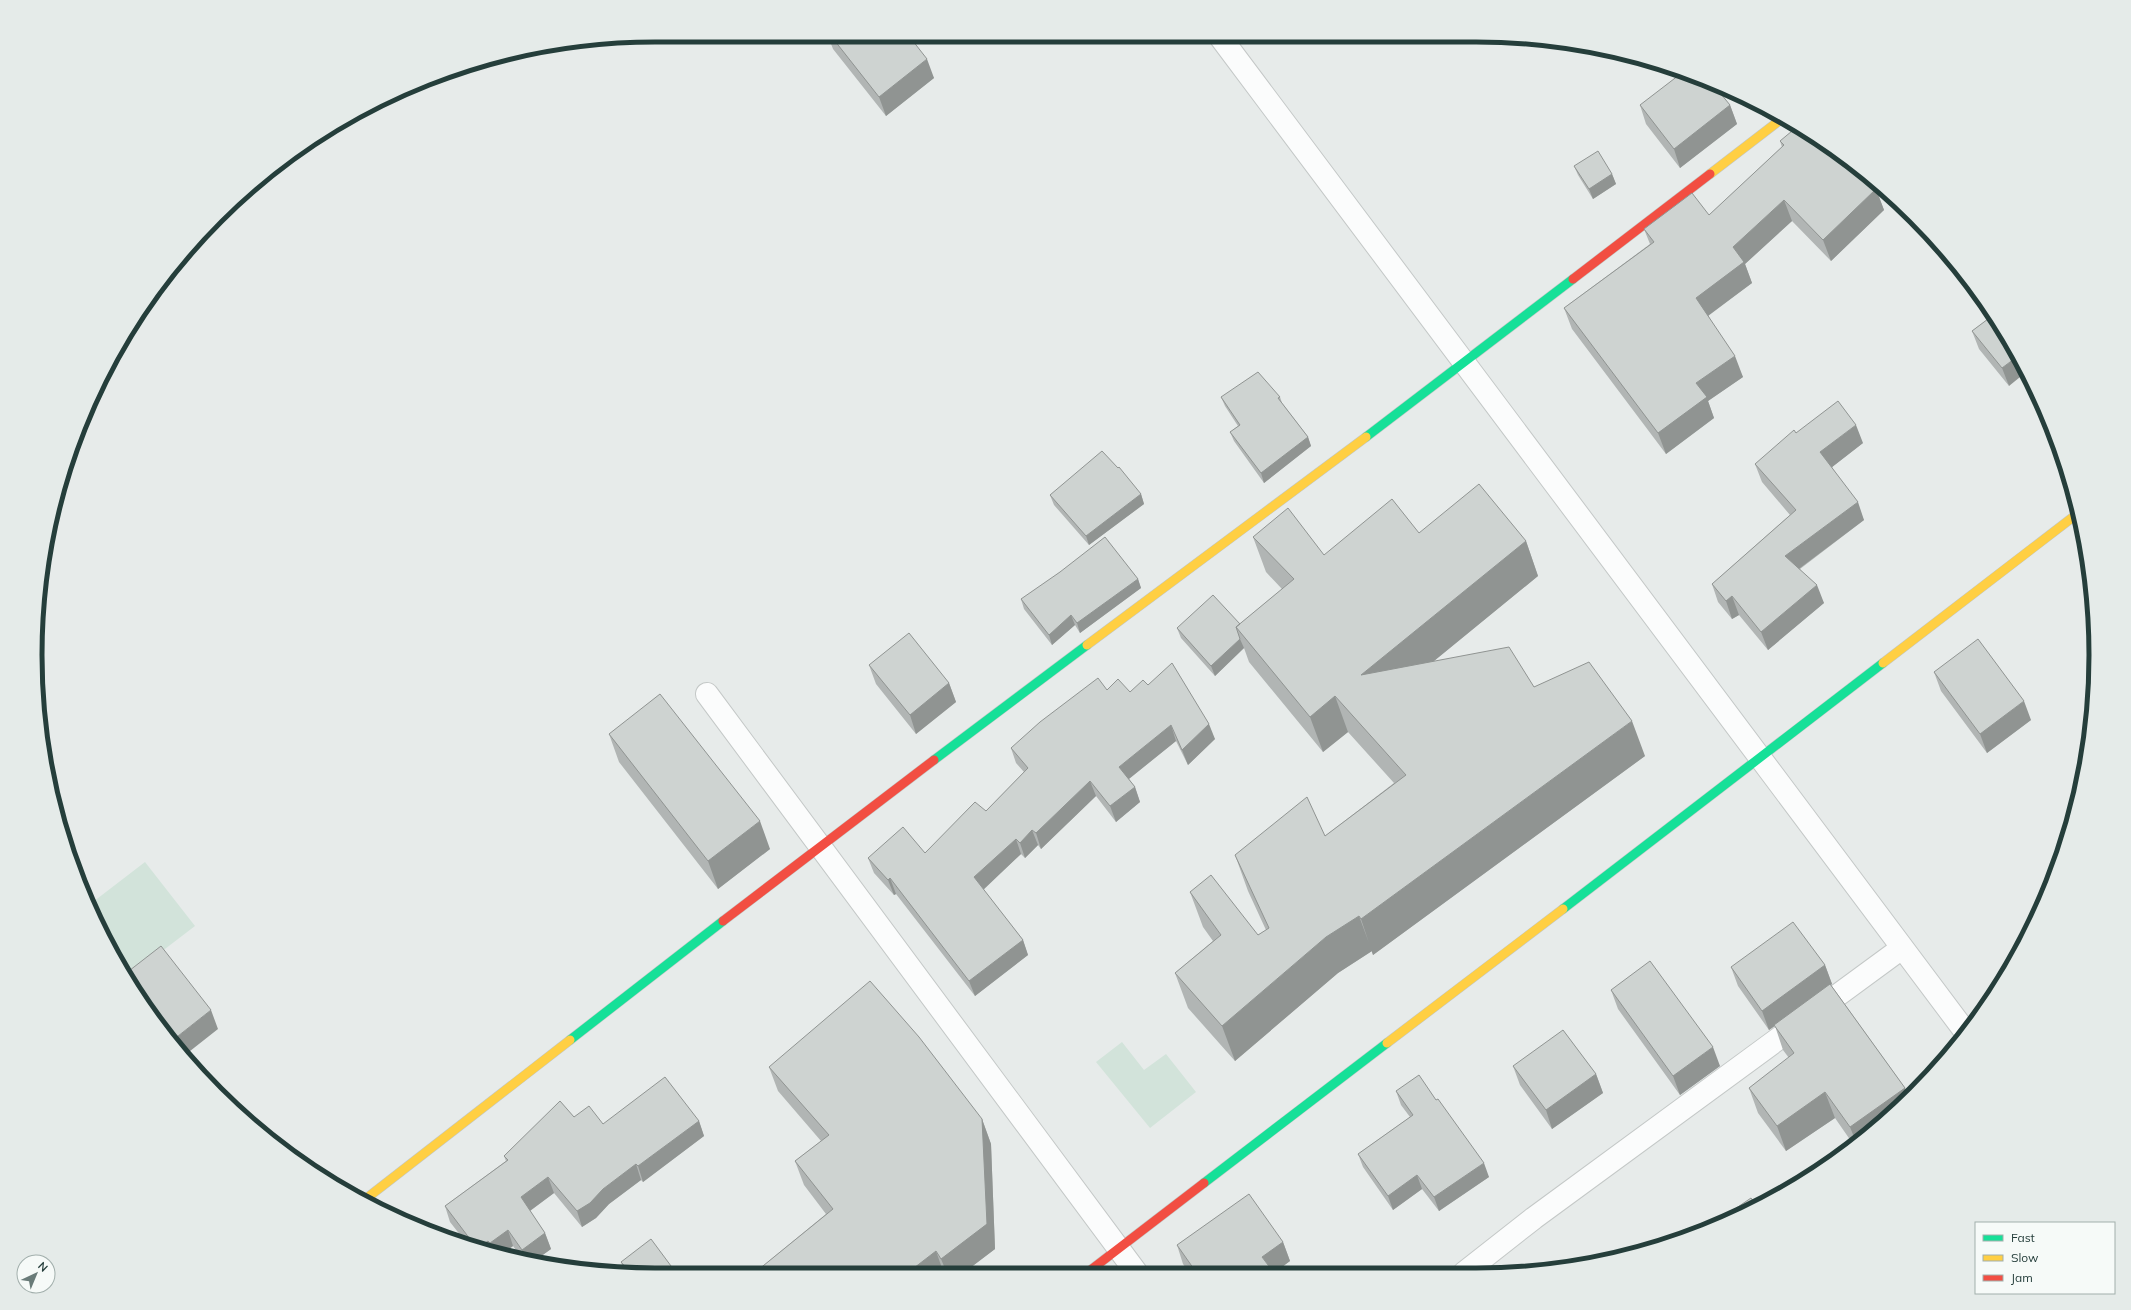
<svg xmlns="http://www.w3.org/2000/svg" width="2131" height="1310" font-family="Mulish,sans-serif">
<rect width="100%" height="100%" fill="#e7ebea"/>
<!-- green -->
<path fill="#d2e3da" d="M 145,862 L 195,926 L 127,978 L 99,929 L 89,905 Z
M 1122,1042 L 1144,1070 L 1166,1054 L 1196,1092 L 1150,1128 L 1096,1062 Z"/>
<g fill="none" stroke-linecap="round" stroke-linejoin="round">
<defs>
<path id="street" d="M 1221,38 L 1967,1034
M 707,694 L 1136,1272
M 1464,1273 L 1534,1218 L 1902,948"/>
<path id="fast" d="M 1366,437 L 1573,279
M 934,760 L 1087,645
M 1563,909 L 1883,663
M 570,1040 L 723,921
M 1204,1183 L 1387,1043"/>
<path id="slow" d="M 1710,174 L 1784,117
M 1087,645 L 1366,437
M 1883,663 L 2077,514
M 1387,1043 L 1563,909
M 363,1201 L 570,1040"/>
<path id="jam" d="M 1573,279 L 1710,174
M 723,921 L 934,760
M 1088,1272 L 1204,1183"/>
</defs>
<!-- street casing -->
<use href="#street" stroke="#c4c8c7" stroke-width="24"/>
<!-- fast casing -->
<use href="#fast" stroke="#c1c7c5" stroke-width="10"/>
<!-- slow casing -->
<use href="#slow" stroke="#c1c7c5" stroke-width="10"/>
<!-- jam casing -->
<use href="#jam" stroke="#c1c7c5" stroke-width="10"/>
<!-- street -->
<use href="#street" stroke="#fbfcfc" stroke-width="22"/>
<!-- fast -->
<use href="#fast" stroke="#16e098" stroke-width="9"/>
<!-- slow -->
<use href="#slow" stroke="#ffcf43" stroke-width="9"/>
<!-- jam -->
<use href="#jam" stroke="#f24e42" stroke-width="9"/>
</g>
<!-- wall -->
<path fill="#b1b5b4" d="M 828,36 L 909,36 L 934,78 L 886,116 L 833,49 Z
M 1640,105 L 1730,105 L 1737,124 L 1680,168 L 1646,124 Z
M 1780,141 L 1860,171 L 1876,189 L 1884,210 L 1831,261 L 1792,221 L 1745,264 L 1752,283 L 1708,315 L 1743,377 L 1708,401 L 1714,418 L 1666,454 L 1572,329 L 1564,308 L 1650,244 L 1644,229 L 1709,215 L 1782,147 Z
M 1574,166 L 1612,174 L 1616,184 L 1593,199 L 1578,175 Z
M 1992,316 L 2009,386 L 1979,349 L 1972,331 Z
M 1221,397 L 1280,397 L 1282,403 L 1308,437 L 1311,446 L 1264,483 L 1234,441 L 1230,432 L 1238,426 L 1225,406 Z
M 1796,433 L 1863,443 L 1832,467 L 1864,520 L 1800,569 L 1824,603 L 1768,650 L 1739,615 L 1732,619 L 1718,602 L 1712,584 L 1790,515 L 1762,482 L 1755,464 Z
M 1141,494 L 1144,504 L 1089,545 L 1054,505 L 1050,495 Z
M 1419,533 L 1526,541 L 1538,576 L 1434,661 L 1534,687 L 1645,756 L 1373,955 L 1372,951 L 1338,973 L 1235,1061 L 1188,1008 L 1175,973 L 1213,941 L 1203,927 L 1190,892 L 1258,935 L 1266,930 L 1248,891 L 1235,855 L 1325,836 L 1394,783 L 1348,732 L 1323,752 L 1249,662 L 1244,648 L 1215,676 L 1181,638 L 1177,628 L 1240,624 L 1282,589 L 1266,572 L 1253,537 L 1324,555 Z
M 1138,579 L 1141,588 L 1080,633 L 1075,625 L 1052,645 L 1024,609 L 1021,599 Z
M 869,665 L 949,683 L 956,702 L 916,734 L 876,684 Z
M 1934,672 L 2031,720 L 1987,753 L 1941,691 Z
M 1148,685 L 1215,739 L 1188,765 L 1176,741 L 1129,779 L 1135,787 L 1140,802 L 1116,822 L 1096,796 L 1041,849 L 1038,845 L 1025,858 L 1021,854 L 983,889 L 1023,940 L 1028,955 L 975,996 L 896,894 L 894,895 L 874,873 L 868,858 L 925,853 L 986,811 L 1024,772 L 1016,763 L 1011,748 L 1107,690 L 1130,692 Z
M 609,734 L 770,849 L 718,889 L 619,762 Z
M 1825,965 L 1832,984 L 1831,985 L 1905,1088 L 1908,1096 L 1885,1121 L 1853,1144 L 1835,1118 L 1786,1151 L 1758,1113 L 1749,1088 L 1789,1058 L 1783,1050 L 1775,1026 L 1769,1030 L 1738,986 L 1731,967 Z
M 1611,990 L 1720,1066 L 1680,1095 L 1618,1009 Z
M 1513,1066 L 1596,1074 L 1603,1093 L 1552,1129 L 1520,1085 Z
M 769,1067 L 982,1119 L 991,1144 L 995,1249 L 966,1271 L 758,1270 L 826,1214 L 804,1185 L 795,1161 L 821,1141 L 778,1091 Z
M 1396,1091 L 1489,1177 L 1439,1211 L 1422,1189 L 1393,1210 L 1363,1167 L 1358,1154 L 1410,1117 L 1401,1105 Z
M 699,1121 L 704,1136 L 643,1182 L 641,1180 L 609,1204 L 596,1218 L 582,1227 L 554,1193 L 530,1211 L 545,1233 L 551,1249 L 533,1262 L 523,1260 L 513,1246 L 501,1255 L 495,1254 L 468,1245 L 450,1222 L 445,1206 L 506,1161 L 504,1156 L 603,1124 Z
M 1283,1242 L 1290,1261 L 1274,1273 L 1189,1272 L 1183,1264 L 1177,1245 Z
M 621,1262 L 674,1270 L 624,1270 Z"/>
<!-- shaded-wall -->
<path fill="#909492" d="M 927,59 L 934,78 L 886,116 L 879,97 Z
M 1730,105 L 1737,124 L 1680,168 L 1674,149 Z
M 1847,159 L 1853,163 L 1861,170 L 1853,176 Z
M 1612,174 L 1616,184 L 1593,199 L 1589,189 Z
M 1876,189 L 1884,210 L 1831,261 L 1823,240 Z
M 1784,200 L 1792,221 L 1745,264 L 1752,283 L 1704,319 L 1696,298 L 1733,247 Z
M 1735,356 L 1743,377 L 1708,401 L 1714,418 L 1666,454 L 1658,433 L 1696,383 Z
M 2018,356 L 2025,373 L 2009,386 L 2002,368 Z
M 1856,425 L 1863,443 L 1827,471 L 1820,452 Z
M 1308,437 L 1311,446 L 1264,483 L 1261,473 Z
M 1141,494 L 1144,504 L 1089,545 L 1086,536 Z
M 1858,502 L 1864,520 L 1792,574 L 1785,556 Z
M 1526,541 L 1538,576 L 1374,710 L 1361,675 Z
M 1138,579 L 1141,588 L 1080,633 L 1077,623 Z
M 1817,585 L 1824,603 L 1768,650 L 1761,632 Z
M 1732,596 L 1739,615 L 1732,619 L 1726,601 Z
M 1071,615 L 1075,625 L 1052,645 L 1049,635 Z
M 1240,639 L 1244,648 L 1215,676 L 1211,666 Z
M 949,683 L 956,702 L 916,734 L 910,715 Z
M 1335,696 L 1348,732 L 1323,752 L 1310,717 Z
M 2024,701 L 2031,720 L 1987,753 L 1980,734 Z
M 1632,721 L 1645,756 L 1373,955 L 1361,919 Z
M 1209,724 L 1215,739 L 1188,765 L 1182,750 Z
M 1171,725 L 1176,741 L 1125,782 L 1119,767 Z
M 1090,781 L 1096,796 L 1041,849 L 1036,833 Z
M 1135,787 L 1140,802 L 1116,822 L 1110,806 Z
M 760,821 L 770,849 L 718,889 L 708,861 Z
M 1032,830 L 1038,845 L 1025,858 L 1020,843 Z
M 1016,839 L 1021,854 L 980,893 L 974,877 Z
M 890,878 L 896,894 L 894,895 L 888,880 Z
M 1359,916 L 1372,951 L 1338,973 L 1235,1061 L 1222,1026 L 1326,937 Z
M 1023,940 L 1028,955 L 975,996 L 969,981 Z
M 1825,965 L 1832,984 L 1769,1030 L 1762,1011 Z
M 211,1010 L 218,1029 L 185,1055 L 173,1040 Z
M 1713,1047 L 1720,1066 L 1680,1095 L 1673,1076 Z
M 1596,1074 L 1603,1093 L 1552,1129 L 1546,1110 Z
M 1905,1088 L 1908,1096 L 1885,1121 L 1856,1142 L 1850,1127 Z
M 1825,1092 L 1835,1118 L 1786,1151 L 1777,1126 Z
M 982,1119 L 991,1144 L 995,1249 L 966,1271 L 946,1271 L 941,1259 Z
M 699,1121 L 704,1136 L 643,1182 L 638,1166 Z
M 1484,1163 L 1489,1177 L 1439,1211 L 1434,1197 Z
M 636,1164 L 641,1180 L 609,1204 L 596,1218 L 582,1227 L 577,1211 L 603,1189 Z
M 1417,1175 L 1422,1189 L 1393,1210 L 1388,1196 Z
M 548,1177 L 554,1193 L 527,1213 L 521,1197 Z
M 508,1230 L 513,1246 L 501,1255 L 493,1253 L 490,1243 Z
M 545,1233 L 551,1249 L 533,1262 L 525,1260 L 522,1250 Z
M 488,1241 L 492,1253 L 478,1248 Z
M 1283,1242 L 1290,1261 L 1274,1273 L 1262,1257 Z
M 936,1251 L 943,1271 L 910,1271 Z"/>
<!-- building -->
<path fill="#ced3d1" stroke="#909492" d="M 831,36 L 909,36 L 927,59 L 879,97 Z
M 1683,72 L 1711,82 L 1730,105 L 1674,149 L 1640,105 Z
M 1798,126 L 1851,162 L 1876,189 L 1823,240 L 1784,200 L 1733,247 L 1744,262 L 1696,298 L 1735,356 L 1696,383 L 1707,397 L 1658,433 L 1564,308 L 1654,242 L 1644,229 L 1692,193 L 1709,215 L 1784,145 L 1780,141 Z
M 1598,151 L 1612,174 L 1589,189 L 1574,166 Z
M 1992,316 L 2013,345 L 2018,356 L 2002,368 L 1972,331 Z
M 1258,372 L 1280,397 L 1278,398 L 1308,437 L 1261,473 L 1230,432 L 1240,425 L 1221,397 Z
M 1838,401 L 1856,425 L 1820,452 L 1858,502 L 1785,556 L 1817,585 L 1761,632 L 1732,596 L 1726,601 L 1712,584 L 1796,510 L 1755,464 L 1794,430 L 1796,433 Z
M 1102,451 L 1118,468 L 1119,467 L 1141,494 L 1086,536 L 1050,495 Z
M 1479,484 L 1526,541 L 1361,675 L 1509,647 L 1534,687 L 1589,662 L 1632,721 L 1361,919 L 1359,916 L 1326,937 L 1222,1026 L 1175,973 L 1221,935 L 1190,892 L 1211,875 L 1258,935 L 1269,928 L 1235,855 L 1307,797 L 1325,836 L 1406,775 L 1335,696 L 1310,717 L 1236,627 L 1294,579 L 1253,537 L 1288,508 L 1324,555 L 1392,499 L 1419,533 Z
M 1105,537 L 1138,579 L 1077,623 L 1071,615 L 1049,635 L 1021,599 L 1060,572 Z
M 1213,595 L 1240,624 L 1236,627 L 1240,639 L 1211,666 L 1177,628 Z
M 909,633 L 949,683 L 910,715 L 869,665 Z
M 1978,639 L 2024,701 L 1980,734 L 1934,672 Z
M 1172,663 L 1209,724 L 1182,750 L 1171,725 L 1119,767 L 1135,787 L 1110,806 L 1090,781 L 1036,833 L 1032,830 L 1020,843 L 1016,839 L 974,877 L 1023,940 L 969,981 L 890,878 L 888,880 L 868,858 L 903,827 L 925,853 L 975,802 L 986,811 L 1028,768 L 1011,748 L 1040,722 L 1098,678 L 1107,690 L 1118,679 L 1130,692 L 1143,680 L 1148,685 Z
M 660,694 L 760,821 L 708,861 L 609,734 Z
M 1793,922 L 1825,965 L 1762,1011 L 1731,967 Z
M 161,946 L 211,1010 L 173,1040 L 140,1000 L 125,974 Z
M 1650,961 L 1713,1047 L 1673,1076 L 1611,990 Z
M 870,981 L 919,1037 L 982,1119 L 987,1224 L 941,1259 L 936,1251 L 910,1271 L 758,1270 L 833,1209 L 795,1161 L 829,1135 L 769,1067 Z
M 1830,984 L 1905,1088 L 1850,1127 L 1825,1092 L 1777,1126 L 1749,1088 L 1794,1053 L 1774,1025 Z
M 1563,1030 L 1596,1074 L 1546,1110 L 1513,1066 Z
M 1419,1075 L 1436,1100 L 1438,1099 L 1484,1163 L 1434,1197 L 1417,1175 L 1388,1196 L 1358,1154 L 1413,1115 L 1396,1091 Z
M 665,1077 L 699,1121 L 638,1166 L 636,1164 L 603,1189 L 590,1203 L 577,1211 L 548,1177 L 521,1197 L 545,1233 L 522,1250 L 508,1230 L 490,1243 L 488,1241 L 478,1248 L 476,1247 L 445,1206 L 508,1160 L 504,1156 L 560,1101 L 574,1117 L 589,1106 L 603,1124 Z
M 1249,1194 L 1283,1242 L 1262,1257 L 1274,1273 L 1196,1272 L 1177,1245 Z
M 1751,1198 L 1757,1206 L 1713,1228 L 1701,1232 Z
M 651,1239 L 674,1270 L 628,1270 L 621,1262 Z"/>
<!-- crop -->
<path d="M0 0H2131V1310H0ZM655 42H1476A613 613 0 0 1 2089 655V655A613 613 0 0 1 1476 1268H655A613 613 0 0 1 42 655V655A613 613 0 0 1 655 42Z" fill="#e5ebe9" fill-rule="evenodd"/>
<path fill="none" stroke="#253e3b" stroke-width="5" d="M655 42H1476A613 613 0 0 1 2089 655V655A613 613 0 0 1 1476 1268H655A613 613 0 0 1 42 655V655A613 613 0 0 1 655 42Z"/>
<!-- legend -->
<rect x="1975" y="1222" width="140" height="72" fill="#f6faf8" stroke="#a2afac"/>
<rect x="1983" y="1235" width="20" height="6" fill="#16e098" stroke="#a2afac"/>
<text x="2011" y="1242" font-size="12" fill="#253e3b">Fast</text>
<rect x="1983" y="1255" width="20" height="6" fill="#ffcf43" stroke="#a2afac"/>
<text x="2011" y="1262" font-size="12" fill="#253e3b">Slow</text>
<rect x="1983" y="1275" width="20" height="6" fill="#f24e42" stroke="#a2afac"/>
<text x="2011" y="1282" font-size="12" fill="#253e3b">Jam</text>
<!-- north arrow -->
<g transform="translate(36 1274) rotate(44)"><circle r="19" fill="#f6faf8" stroke="#a2afac"/>
<path d="M0-3L7 15L0 10L-7 15Z" fill="#697b78"/>
<text y="-6" font-size="11" font-weight="bold" text-anchor="middle" fill="#253e3b">N</text>
</g>
</svg>
